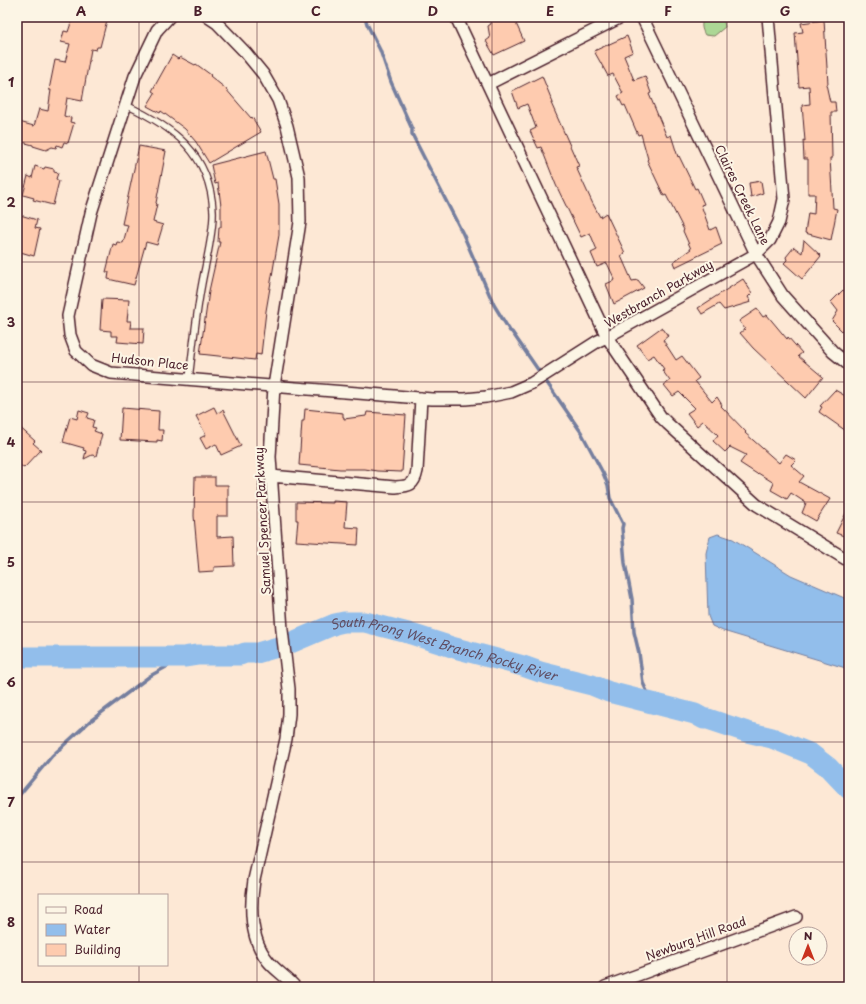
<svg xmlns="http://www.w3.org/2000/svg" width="866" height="1004" font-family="'Playpen Sans',sans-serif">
<rect width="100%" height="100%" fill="#fde8d5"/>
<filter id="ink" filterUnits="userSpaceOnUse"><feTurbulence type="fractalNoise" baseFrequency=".025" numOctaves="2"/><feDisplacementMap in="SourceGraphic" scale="8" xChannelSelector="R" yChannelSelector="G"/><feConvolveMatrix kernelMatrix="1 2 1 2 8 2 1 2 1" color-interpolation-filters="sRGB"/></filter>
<g filter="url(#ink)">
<!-- green -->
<path fill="#acd795" stroke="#7b7b60" d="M 704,17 L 723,17 L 725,27 L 714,36 L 705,35 C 701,28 701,24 704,17 Z"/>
<!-- water -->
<path fill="#92beeb" stroke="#757e9e" d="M 718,534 L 733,539 L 791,575 L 849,600 L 849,669 L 723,631 L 712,626 L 708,616 L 706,553 L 710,537 Z"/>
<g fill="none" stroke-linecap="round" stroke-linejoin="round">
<!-- stream -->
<path stroke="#757e9e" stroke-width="3.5" d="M 365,17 L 367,24 L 380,50 L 391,82 L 412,129 L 412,134 L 463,234 L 494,305 L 510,331 L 512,332 L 581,432 L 603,473 L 608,485 L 610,498 L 623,524 L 622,528 L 625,563 L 632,599 L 634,632 L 639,653 L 643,683 L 653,704
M 17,798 L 52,756 L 89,722 L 150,676 L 184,657"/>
<!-- river -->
<path stroke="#92beeb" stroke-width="21" id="s1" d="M 17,657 L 184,657 L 197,655 L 240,655 L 245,653 L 257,653 L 288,644 L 335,624 L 344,622 L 365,622 L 408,633 L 455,648 L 523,666 L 540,672 L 592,685 L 609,692 L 695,714 L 704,719 L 708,719 L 747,732 L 772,738 L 811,754 L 828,767 L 849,789"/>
</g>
<!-- building -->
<path fill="#fecbaf" stroke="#4a1f2b" d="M 73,17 L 106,17 L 105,20 L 107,20 L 100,47 L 97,47 L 96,50 L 91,49 L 82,101 L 67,98 L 64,116 L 71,118 L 70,122 L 74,123 L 68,143 L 64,142 L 62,147 L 57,145 L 56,148 L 52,147 L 46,150 L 33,146 L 33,145 L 22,142 L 22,140 L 17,138 L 17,130 L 19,122 L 34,126 L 39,109 L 48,111 L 51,90 L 49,90 L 55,60 L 65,62 L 70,44 L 61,42 L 64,31 L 68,32 Z
M 488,17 L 513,17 L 524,41 L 494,55 L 486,41 L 490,38 L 488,26 L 491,24 Z
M 824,20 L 828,84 L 826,84 L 830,102 L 835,102 L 836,112 L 831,112 L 832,158 L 830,158 L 833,208 L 837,209 L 831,240 L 805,233 L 808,213 L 814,214 L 815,194 L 808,194 L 808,159 L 804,159 L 803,140 L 805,141 L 802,105 L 810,104 L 809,86 L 799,87 L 795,33 L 803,32 L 801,23 Z
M 627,36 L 633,52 L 624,56 L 634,80 L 645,76 L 651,93 L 649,94 L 667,137 L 671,135 L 678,157 L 679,156 L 695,189 L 697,188 L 704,204 L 701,205 L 710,230 L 716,227 L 722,244 L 675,267 L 673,262 L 691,249 L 683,231 L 684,230 L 666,195 L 664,196 L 647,160 L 648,159 L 641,134 L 638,135 L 625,105 L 623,106 L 618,96 L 623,93 L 613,74 L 608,76 L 594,51 Z
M 172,55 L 178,59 L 180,57 L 195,65 L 196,64 L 211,75 L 210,76 L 225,88 L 251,118 L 252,117 L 261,132 L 209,163 L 196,142 L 185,129 L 161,111 L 160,113 L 147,106 L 155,93 L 152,91 Z
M 542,76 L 553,103 L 551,103 L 579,166 L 576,167 L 592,202 L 600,217 L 606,213 L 625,253 L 621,256 L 632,281 L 638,280 L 644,288 L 614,304 L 606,284 L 615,280 L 607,263 L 597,267 L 591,253 L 597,250 L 590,233 L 581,237 L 556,185 L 541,147 L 538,148 L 530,131 L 536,128 L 527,104 L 518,108 L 512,91 Z
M 139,146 L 166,151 L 156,203 L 157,204 L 153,222 L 163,225 L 157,245 L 146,242 L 134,285 L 108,279 L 109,272 L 106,272 L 113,244 L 116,245 L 117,242 L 123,243 L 128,225 L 122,224 Z
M 266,151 L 273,179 L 275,179 L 279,204 L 279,235 L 266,311 L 261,355 L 256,354 L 255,360 L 200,354 L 209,291 L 220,242 L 218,242 L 219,227 L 221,227 L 221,206 L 218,183 L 215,184 L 211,165 Z
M 35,166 L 44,169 L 45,167 L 54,169 L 54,172 L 58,173 L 56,179 L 59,181 L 53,205 L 33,200 L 34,198 L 23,195 L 28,176 L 32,178 Z
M 761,181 L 763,193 L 751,197 L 749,183 Z
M 17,214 L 37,220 L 35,228 L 40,229 L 34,256 L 17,251 Z
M 804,240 L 821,256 L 802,279 L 784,263 L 787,260 L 786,257 L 794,247 L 802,253 Z
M 743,279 L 752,293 L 748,297 L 751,302 L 724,310 L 719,304 L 702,314 L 698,308 Z
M 843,290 L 849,295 L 849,324 L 842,331 L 832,321 L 838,311 L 831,302 Z
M 102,299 L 129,300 L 127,321 L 131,321 L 130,328 L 144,328 L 143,344 L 117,342 L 118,336 L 111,336 L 111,331 L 100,330 Z
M 757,309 L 763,317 L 767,315 L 787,339 L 788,337 L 802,353 L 798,356 L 823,377 L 806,398 L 753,348 L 740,333 L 745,329 L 739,321 Z
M 662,327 L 668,336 L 663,340 L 676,360 L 682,356 L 699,378 L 695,381 L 712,402 L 717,397 L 722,405 L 721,406 L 746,432 L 745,433 L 779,463 L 786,454 L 796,460 L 791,465 L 804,476 L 799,482 L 830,499 L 816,521 L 802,513 L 806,503 L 791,493 L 787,499 L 771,490 L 774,483 L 758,473 L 757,474 L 740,463 L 746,455 L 730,447 L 725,452 L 713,441 L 718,435 L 703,421 L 697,426 L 687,413 L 695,408 L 679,392 L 673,396 L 664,385 L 670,381 L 662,370 L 664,369 L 654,355 L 647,359 L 637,345 Z
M 835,390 L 849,398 L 849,433 L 819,412 L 822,407 L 820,406 Z
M 214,407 L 217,413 L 223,410 L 241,446 L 221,455 L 216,444 L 206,449 L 200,438 L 206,435 L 196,416 Z
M 122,408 L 159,411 L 158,430 L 163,430 L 162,441 L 157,440 L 157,442 L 120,440 Z
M 305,409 L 343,413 L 343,417 L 344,417 L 344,419 L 366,416 L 367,412 L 406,415 L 402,472 L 377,471 L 365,469 L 340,469 L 299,465 L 302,421 L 304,421 Z
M 79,410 L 89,413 L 87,418 L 94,420 L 92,427 L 96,428 L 94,431 L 102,434 L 96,456 L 92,455 L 84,459 L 86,451 L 83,450 L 84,448 L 63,442 L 70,417 L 77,419 Z
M 17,425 L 35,441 L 33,443 L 41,450 L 24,468 L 17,463 Z
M 195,477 L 215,477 L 215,485 L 228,485 L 228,516 L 217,516 L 217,537 L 233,536 L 234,566 L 214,567 L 214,571 L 199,572 L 194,516 Z
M 333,501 L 347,502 L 345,527 L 359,528 L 358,545 L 296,541 L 298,520 L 296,520 L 296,502 L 333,503 Z
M 849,507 L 849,538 L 836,533 Z"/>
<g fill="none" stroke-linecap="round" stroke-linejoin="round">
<defs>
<path id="service" d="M 126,105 C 173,127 210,153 213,211 C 214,232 206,261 202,283 C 196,315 193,347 189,379"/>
<path id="minor" d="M 169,17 L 157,30 L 135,76 L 91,213 L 68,316 L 70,335 L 76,351 L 91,365 L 111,373 L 432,399 L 465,399 L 486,397 L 511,392 L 532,383 L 598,341 L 607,337 L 456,17
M 208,17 L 217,23 L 245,52 L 263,74 L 278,100 L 287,126 L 299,177 L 300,222 L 274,386 L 270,457 L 282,630 L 289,689 L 289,714 L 286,739 L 254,880 C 250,906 250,939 268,961 C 276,971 287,977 295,987
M 642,17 L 756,254 L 783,296 L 833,352 L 849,365
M 768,17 L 784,199 L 779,222 L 770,240 L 756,254 L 607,337 L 661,417 L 668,424 L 757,505 L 849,561
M 488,84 L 621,17
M 271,476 L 395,487 C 409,486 414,486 417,471 L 421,398
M 605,987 L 796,917"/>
</defs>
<!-- service casing -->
<use href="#service" stroke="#4a1f2b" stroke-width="8"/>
<!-- minor casing -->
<use href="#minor" stroke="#4a1f2b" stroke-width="14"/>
<!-- service -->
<use href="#service" stroke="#fcf5e5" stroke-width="5.5"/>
<!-- minor -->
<use href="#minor" stroke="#fcf5e5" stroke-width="11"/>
</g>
</g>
<!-- grid -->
<path fill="none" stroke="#4a1f2b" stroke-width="1" stroke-opacity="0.55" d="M 139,17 L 139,895M 257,17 L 257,987M 374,17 L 374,987M 492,17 L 492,987M 609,17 L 609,987M 727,17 L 727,987M 17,142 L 849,142M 17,262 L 849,262M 17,382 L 849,382M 17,502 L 849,502M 17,622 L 849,622M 17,742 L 849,742M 17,862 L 849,862M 139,965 L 139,987"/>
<g text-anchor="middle" stroke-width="4" stroke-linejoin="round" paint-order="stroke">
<!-- street labels -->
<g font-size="12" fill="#4a1f2b" stroke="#fcf5e5">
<text transform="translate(742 195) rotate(64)" y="4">Claires Creek Lane</text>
<text transform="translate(659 294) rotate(-30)" y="4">Westbranch Parkway</text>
<text transform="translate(150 362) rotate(6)" y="4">Hudson Place</text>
<text transform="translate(263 521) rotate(-93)" y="4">Samuel Spencer Parkway</text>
<text transform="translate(696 939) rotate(-20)" y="4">Newburg Hill Road</text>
</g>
<!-- water labels -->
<g font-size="13" font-style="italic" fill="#604f65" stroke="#fcf5e5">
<text dy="5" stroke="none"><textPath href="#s1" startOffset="436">South Prong West Branch Rocky River</textPath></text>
</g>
</g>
<!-- margin -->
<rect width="866" height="1004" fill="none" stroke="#fcf5e5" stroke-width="44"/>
<!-- legend -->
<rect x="38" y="894" width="130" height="72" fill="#fcf5e5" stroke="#b59f9b"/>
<rect x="46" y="907" width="20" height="6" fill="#fcf5e5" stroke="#b59f9b"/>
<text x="74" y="914" font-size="12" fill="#4a1f2b">Road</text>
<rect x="46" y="924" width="20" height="12" fill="#92beeb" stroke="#b59f9b"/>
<text x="74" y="934" font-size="12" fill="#4a1f2b">Water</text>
<rect x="46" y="944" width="20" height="12" fill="#fecbaf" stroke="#b59f9b"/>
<text x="74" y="954" font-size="12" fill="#4a1f2b">Building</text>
<!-- north arrow -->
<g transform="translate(808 946)"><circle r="19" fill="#fcf5e5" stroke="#b59f9b"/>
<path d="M0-3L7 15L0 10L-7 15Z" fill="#c8321e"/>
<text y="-6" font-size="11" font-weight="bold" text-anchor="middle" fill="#4a1f2b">N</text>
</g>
<rect x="22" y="22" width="822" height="960" fill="none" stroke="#4a1f2b" stroke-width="1.5"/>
<g font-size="13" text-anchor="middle" font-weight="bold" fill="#4a1f2b">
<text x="81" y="16">A</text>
<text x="198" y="16">B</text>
<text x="316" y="16">C</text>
<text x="433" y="16">D</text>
<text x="550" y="16">E</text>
<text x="668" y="16">F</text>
<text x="785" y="16">G</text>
<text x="11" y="87">1</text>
<text x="11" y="207">2</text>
<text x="11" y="327">3</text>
<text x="11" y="447">4</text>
<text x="11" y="567">5</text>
<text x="11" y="687">6</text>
<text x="11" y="807">7</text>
<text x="11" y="927">8</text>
</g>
</svg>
